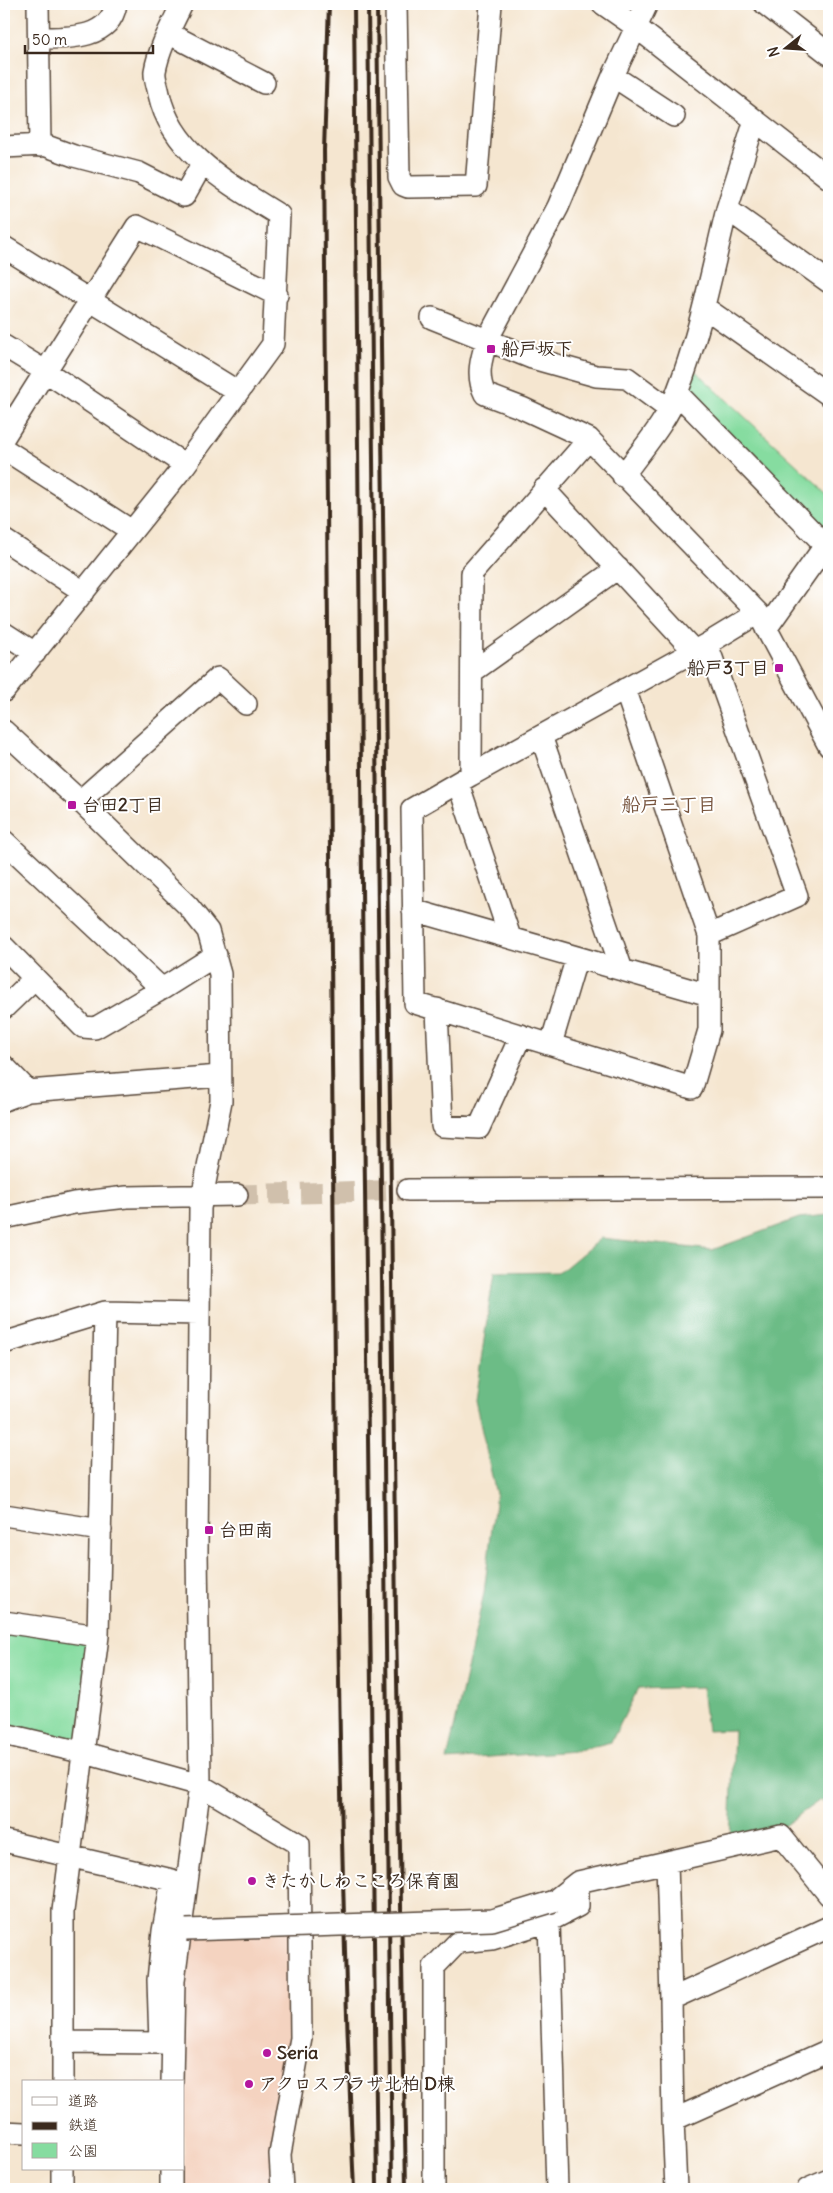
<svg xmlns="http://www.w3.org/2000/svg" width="833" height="2193" font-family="Delius,'Klee One',sans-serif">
<rect width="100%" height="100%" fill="#fff"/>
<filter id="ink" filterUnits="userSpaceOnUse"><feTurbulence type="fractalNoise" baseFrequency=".02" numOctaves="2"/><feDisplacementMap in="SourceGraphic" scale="10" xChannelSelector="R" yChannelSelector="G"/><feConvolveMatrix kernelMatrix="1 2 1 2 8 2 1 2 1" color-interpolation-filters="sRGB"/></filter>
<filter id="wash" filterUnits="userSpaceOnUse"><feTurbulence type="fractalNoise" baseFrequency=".0096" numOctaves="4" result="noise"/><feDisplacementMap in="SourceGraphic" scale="20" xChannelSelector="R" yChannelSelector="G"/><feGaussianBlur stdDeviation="1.12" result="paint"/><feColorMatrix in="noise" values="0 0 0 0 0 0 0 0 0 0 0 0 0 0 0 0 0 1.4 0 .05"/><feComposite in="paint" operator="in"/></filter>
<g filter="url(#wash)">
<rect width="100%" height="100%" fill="#f5e6d0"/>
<!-- built -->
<path fill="#f4d3c0" d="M 293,1932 L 293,2037 L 275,2189 L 185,2189 L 181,2001 L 190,1934 Z"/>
<!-- green -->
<path fill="#86dca0" stroke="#60835f" d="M 691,367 L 829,495 L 829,532 L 825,538 L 682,392 Z
M 4,1628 L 86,1641 L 90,1647 L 79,1736 L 74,1740 L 4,1724 Z"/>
<!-- forest -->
<path fill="#6cbc86" stroke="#547352" d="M 829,1215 L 829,1804 L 820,1800 L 778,1830 L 730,1843 L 734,1730 L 707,1731 L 702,1687 L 638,1689 L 611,1742 L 575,1751 L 447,1760 L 484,1593 L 496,1494 L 475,1400 L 494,1273 L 560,1272 L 601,1238 L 712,1250 L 799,1218 Z"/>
</g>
<g filter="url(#ink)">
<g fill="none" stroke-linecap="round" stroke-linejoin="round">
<!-- minor-tunnel -->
<path stroke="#d0c0ac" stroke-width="21" stroke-dasharray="21 11" stroke-linecap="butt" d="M 237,1195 L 408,1190"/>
<defs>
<path id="minor" d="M 38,4 L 40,146
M 396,4 L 399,177 L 403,185 L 408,187 L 476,186 L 491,4
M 603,4 L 636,27 L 829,178
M 647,4 L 613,76 L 558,207 L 487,340 C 481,359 476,376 485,394 L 522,408 L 589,439 L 758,613 L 829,746
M 765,4 L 829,54
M 168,33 L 264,83
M 39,38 C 67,38 110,40 116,4
M 613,76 L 674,116
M 755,120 L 727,209 L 829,282
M 4,147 L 44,145 L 74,156 L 139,173 L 184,196 L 202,164
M 4,247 L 238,392
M 704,307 L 829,395
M 432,318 L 532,358 L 596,376 L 627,378 L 669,409
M 4,346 L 45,371 L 185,465
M 677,393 L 829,549
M 4,437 L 137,226 L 277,295
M 589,439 L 472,573 L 471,775 L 412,809 L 415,1003 L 692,1088 L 709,1030 L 709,935 L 797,896 L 707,644 L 758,613
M 4,449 L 132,531
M 623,476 C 641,450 666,423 677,393 C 700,334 712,270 727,209
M 544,489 L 694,651
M 4,540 L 84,592
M 766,629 L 829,540
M 4,633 L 35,653
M 472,672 L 618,568
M 625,689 L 709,935
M 4,691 L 185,465 L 273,344 L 279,215 C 231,185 172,154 159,94 C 158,87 154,78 155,71 C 159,48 172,25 182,4
M 4,731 L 80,801 L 188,906 L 208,931 L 220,974 L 221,1101 L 200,1208 L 197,1551 L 200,1785 L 174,1980 L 172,2082
M 541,736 L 622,970
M 471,775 L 707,644
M 458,783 L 510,937
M 80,801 L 218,678 L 246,704
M 4,841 L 162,989
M 413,910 L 709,995
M 4,947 L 83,1027 L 95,1028 L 162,989 L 216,955
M 4,1008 L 35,978
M 437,1009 L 442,1126 L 479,1128 L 521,1035
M 551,1044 L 577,957
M 4,1066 L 28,1091
M 4,1100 L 28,1091 L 220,1076
M 408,1190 L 829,1188
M 4,1218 L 74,1203 L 127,1197 L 237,1195
M 7,1342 L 105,1312 L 199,1314
M 4,1515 L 101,1530
M 4,1622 L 98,1636
M 4,1734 L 85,1753 L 200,1785 L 299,1844 L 301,2038 L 280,2154 L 282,2189
M 4,1841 L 172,1880 L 163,1931 L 158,1980 L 160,2043 L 63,2042
M 829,1895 L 781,1836 L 667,1862 L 671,1999 L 829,1927
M 554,1901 L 578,1882 L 667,1862
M 549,1921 L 578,1906 L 578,1882
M 671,1999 L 673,2120 L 829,2050
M 63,2082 L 63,1911 L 98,1636 L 105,1312
M 673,2120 L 676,2189
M 4,2132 L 24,2133
M 62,2189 L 62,2169
M 171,2189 L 171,2169
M 434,2189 L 434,1967 L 458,1942 L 492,1939 L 549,1921 L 557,2189
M 808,2189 L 829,2180"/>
</defs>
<!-- minor casing -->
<use href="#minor" stroke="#574639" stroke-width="24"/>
<!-- minor -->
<use href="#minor" stroke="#fff" stroke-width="21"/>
<!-- rail -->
<path stroke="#3b2a1e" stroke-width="4" d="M 329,4 L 324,150 C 328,557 330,963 335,1370 C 338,1643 341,1916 354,2189
M 354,4 L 364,1105 L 377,2189
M 368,4 L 392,2189
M 377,4 L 396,1622 L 406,2189"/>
<defs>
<path id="minor-bridge" d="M 186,1930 L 492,1920 L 554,1901"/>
</defs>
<!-- minor-bridge casing -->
<use href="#minor-bridge" stroke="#574639" stroke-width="24" stroke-linecap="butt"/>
<!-- minor-bridge -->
<use href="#minor-bridge" stroke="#fff" stroke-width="21"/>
</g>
</g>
<!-- markers -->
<g fill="#b5179e" stroke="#fff" stroke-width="2">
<rect x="486" y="344" width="10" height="10" rx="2.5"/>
<rect x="774" y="663" width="10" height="10" rx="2.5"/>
<rect x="67" y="800" width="10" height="10" rx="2.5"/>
<rect x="204" y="1525" width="10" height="10" rx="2.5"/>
<circle cx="252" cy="1881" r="5"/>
<circle cx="267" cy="2053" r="5"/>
<circle cx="249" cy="2084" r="5"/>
</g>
<g text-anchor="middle" stroke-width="4" stroke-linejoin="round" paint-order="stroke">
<!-- poi labels -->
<g font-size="18" font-weight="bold" fill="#3b2a1e" stroke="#fff" text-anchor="start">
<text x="501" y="355">船戸坂下</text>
<text x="769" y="674" text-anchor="end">船戸3丁目</text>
<text x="82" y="811">台田2丁目</text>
<text x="219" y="1536">台田南</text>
<text x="262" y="1887">きたかしわこころ保育園</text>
<text x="277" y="2059">Seria</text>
<text x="259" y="2090">アクロスプラザ北柏 D棟</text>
</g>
<!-- neighbourhood labels -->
<g font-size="19" font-weight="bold" fill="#76533c" stroke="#fff">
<text x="669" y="811">船戸三丁目</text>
</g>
</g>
<!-- margin -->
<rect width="833" height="2193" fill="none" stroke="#fff" stroke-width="20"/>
<!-- legend -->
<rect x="22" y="2080" width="162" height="90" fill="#ffffff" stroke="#b1aaa5"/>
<rect x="32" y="2097" width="25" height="8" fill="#ffffff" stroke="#b1aaa5"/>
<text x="68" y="2106" font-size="15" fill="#3b2a1e">道路</text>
<rect x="32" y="2122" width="25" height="8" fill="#3b2a1e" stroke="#b1aaa5"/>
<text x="68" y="2130" font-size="15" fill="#3b2a1e">鉄道</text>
<rect x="32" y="2143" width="25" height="15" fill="#86dca0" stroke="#b1aaa5"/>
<text x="68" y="2156" font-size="15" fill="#3b2a1e">公園</text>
<!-- north arrow -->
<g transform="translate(786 48) rotate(253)" stroke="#ffffff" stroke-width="4" paint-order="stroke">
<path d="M0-4L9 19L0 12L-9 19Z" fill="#3b2a1e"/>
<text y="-8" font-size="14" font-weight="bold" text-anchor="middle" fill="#3b2a1e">N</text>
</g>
<!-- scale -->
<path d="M25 45v8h128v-8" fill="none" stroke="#3b2a1e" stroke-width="2.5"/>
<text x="32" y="45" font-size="15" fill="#3b2a1e" stroke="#ffffff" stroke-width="4" paint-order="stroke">50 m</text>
</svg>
